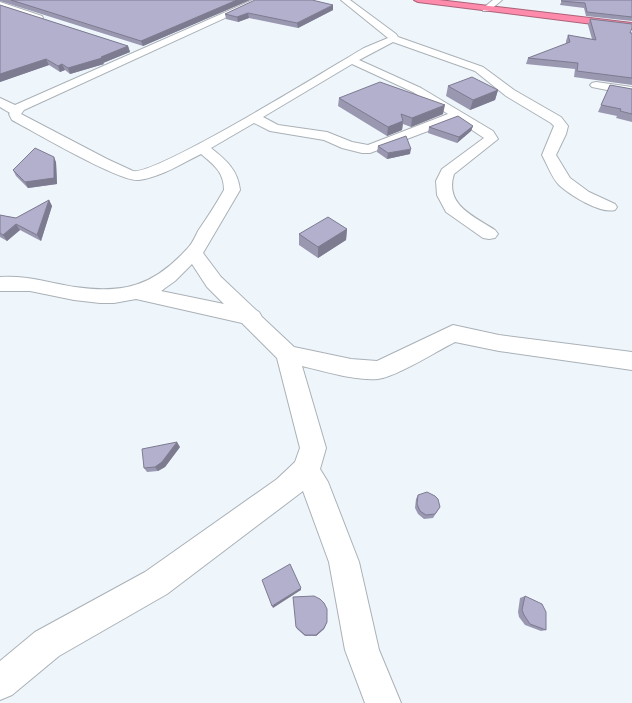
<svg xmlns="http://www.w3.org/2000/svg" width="632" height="703" font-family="'Alegreya Sans',sans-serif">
<rect width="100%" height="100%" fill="#eef6fc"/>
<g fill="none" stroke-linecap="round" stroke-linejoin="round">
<defs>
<path id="minor" d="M 253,0 L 264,0 L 24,110 L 21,114 L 107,159 L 133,171 C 156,176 333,66 364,48 L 388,38 L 341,0 L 350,0 L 396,34 L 398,37 L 483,67 L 514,90 L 561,117 L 568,126 L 566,134 L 556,155 L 570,178 L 589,192 L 615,204 L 617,207 L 615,210 C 600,214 570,195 559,185 C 552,178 547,164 542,155 L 554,126 L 551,123 L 506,96 L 475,71 L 393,42 L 359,60 L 421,88 L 493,131 L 498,139 L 454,174 C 444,205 474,216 495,230 L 498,234 L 495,238 L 489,239 L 483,238 L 446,212 L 437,195 L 436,181 L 442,169 L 484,138 L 457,120 L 370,153 L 362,153 L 342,148 L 324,140 L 270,131 L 254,123 L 211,148 C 226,160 238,170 240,190 L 203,253 L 221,277 L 256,310 L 259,312 L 262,317 L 294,347 L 351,359 L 377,361 L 453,325 L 499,335 L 632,352 L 632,370 L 499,351 L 455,342 C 437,351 396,377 378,379 C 354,381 324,371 302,366 L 326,448 L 320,469 L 328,482 L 359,562 L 379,650 L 401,703 L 365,703 L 345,650 L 329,562 L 303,491 L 167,594 L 59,656 L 12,695 L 0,700 L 0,661 L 35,632 L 145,572 L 277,479 L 295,462 L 300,448 L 277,358 L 242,323 L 136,299 L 114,303 L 100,303 L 74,300 L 30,291 L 0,291 L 0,277 C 26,275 50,283 75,287 C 124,294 153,286 187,249 C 192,244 195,237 198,231 C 207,218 216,204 224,190 C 224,172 214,165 201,154 C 181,164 161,177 139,180 C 121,183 33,131 12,120 L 9,114 L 10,113 L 0,107 L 0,98 L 15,105 ZM 352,64 L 413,92 L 448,114 L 368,145 L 352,142 L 327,132 L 278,125 L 263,117 ZM 192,264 L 207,287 L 224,304 L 161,291 L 175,281 Z
M 493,0 L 502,0 L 489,11 L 483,11 L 482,9 Z
M 0,2 L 42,16 L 43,18 L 39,21 L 0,8 Z
M 596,82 L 632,87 L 632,95 L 592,87 L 590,85 L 592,83 Z"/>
<path id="highway" d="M 414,0 L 439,0 L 632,23 L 632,29 L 418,2 Z"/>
</defs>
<!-- minor casing -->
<use href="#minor" stroke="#aab1b7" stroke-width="2"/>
<!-- highway casing -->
<use href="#highway" stroke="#ac6278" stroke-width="2"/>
<!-- minor -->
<use href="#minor" fill="#fff" fill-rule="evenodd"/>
<!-- highway -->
<use href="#highway" fill="#fe8bac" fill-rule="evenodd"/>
</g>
<!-- wall -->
<path fill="#9a97b1" d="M 0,0 L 250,0 L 143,46 L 0,1 Z
M 562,0 L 632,0 L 632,21 L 586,16 L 584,8 L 560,5 Z
M 0,5 L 128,46 L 130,52 L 103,63 L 104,64 L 70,74 L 65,70 L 60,72 L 49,65 L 0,82 Z
M 333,5 L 333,10 L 298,28 L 249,18 L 238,22 L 226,19 L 225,14 Z
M 590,19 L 632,33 L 632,85 L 574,77 L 575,69 L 526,64 L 528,58 L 566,44 L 566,41 L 568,35 L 592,39 L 588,25 Z
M 610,85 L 632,89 L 632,122 L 616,118 L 617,116 L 598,112 Z
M 448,86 L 498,90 L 495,100 L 470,110 L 446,96 Z
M 339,98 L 443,114 L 411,127 L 403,124 L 402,130 L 387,136 L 338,106 Z
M 473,126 L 471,131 L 457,143 L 428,133 L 429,127 Z
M 378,146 L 410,154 L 387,159 L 377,152 Z
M 56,162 L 57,184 L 28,188 L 16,176 L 13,170 Z
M 49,200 L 52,206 L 41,241 L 20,230 L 7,241 L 0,237 L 0,215 L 16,218 Z
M 347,229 L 346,240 L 318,258 L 299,245 L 299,234 Z
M 180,447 L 165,467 L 158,471 L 147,472 L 144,468 Z
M 418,495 L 440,507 L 433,518 L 424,519 L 418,514 L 415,508 L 416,499 Z
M 525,596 L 546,630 L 541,631 L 525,625 L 519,617 L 518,612 L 520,598 Z
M 327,622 L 324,629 L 316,636 L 305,636 L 297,629 L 296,627 Z"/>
<!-- shaded-wall -->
<path fill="#7d7b90" d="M 237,0 L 250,0 L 143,46 L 141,41 Z
M 333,5 L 333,10 L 298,28 L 297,23 Z
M 248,13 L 249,18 L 238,22 L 237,17 Z
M 128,46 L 130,52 L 103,63 L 104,64 L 70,74 L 68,68 L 101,57 Z
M 46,59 L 49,65 L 0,82 L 0,74 Z
M 62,64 L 65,70 L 60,72 L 58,66 Z
M 498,90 L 495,100 L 470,110 L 473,100 Z
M 445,105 L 443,114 L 411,127 L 412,118 Z
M 403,121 L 402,130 L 387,136 L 388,127 Z
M 473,126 L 471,131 L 457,143 L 459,137 Z
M 411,149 L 410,154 L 387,159 L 388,153 Z
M 54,157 L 56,162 L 57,184 L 28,188 L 25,182 Z
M 49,200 L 52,206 L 41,241 L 37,235 Z
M 16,224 L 20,230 L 7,241 L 3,235 Z
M 347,229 L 346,240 L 318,258 L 318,247 Z
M 177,442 L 180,447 L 165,467 L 158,471 L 155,467 Z
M 301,588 L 301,590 L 273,608 L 272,606 Z
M 327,622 L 324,629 L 316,636 L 316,635 Z"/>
<!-- building -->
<path fill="#b3b0ce" stroke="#7d7b90" d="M 11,0 L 237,0 L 141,41 Z
M 255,0 L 312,0 L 333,5 L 297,23 L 248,13 L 237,17 L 225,14 Z
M 562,0 L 632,0 L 632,17 L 587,12 L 585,3 L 561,1 Z
M 0,5 L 128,46 L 101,57 L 102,58 L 68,68 L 62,64 L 58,66 L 46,59 L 0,74 Z
M 590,19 L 632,24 L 632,28 L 630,33 L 632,33 L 632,78 L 577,71 L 578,63 L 528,58 L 570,42 L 568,35 L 596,40 Z
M 472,77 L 498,90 L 473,100 L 448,86 Z
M 380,82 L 445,105 L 412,118 L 401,114 L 403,121 L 388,127 L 339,98 Z
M 610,85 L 632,89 L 632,114 L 620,111 L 621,109 L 601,105 Z
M 458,116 L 473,126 L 459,137 L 429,127 Z
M 406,136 L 411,149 L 388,153 L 378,146 Z
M 35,148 L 54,157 L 54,178 L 25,182 L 13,170 Z
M 49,200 L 37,235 L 16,224 L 3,235 L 0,233 L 0,215 L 5,216 L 16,218 Z
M 328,217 L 347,229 L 318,247 L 299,234 Z
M 177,442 L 162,462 L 155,467 L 144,468 L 142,449 Z
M 427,492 L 435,496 L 438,499 L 440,507 L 435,514 L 426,515 L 420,511 L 417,504 L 418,495 Z
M 290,564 L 301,588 L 272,606 L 262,580 Z
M 314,596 L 320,599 L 324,603 L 327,609 L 327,622 L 324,628 L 316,635 L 305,635 L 296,627 L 293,597 Z
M 525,596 L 542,604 L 546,612 L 546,630 L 530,624 L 524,615 L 522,610 Z"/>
</svg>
